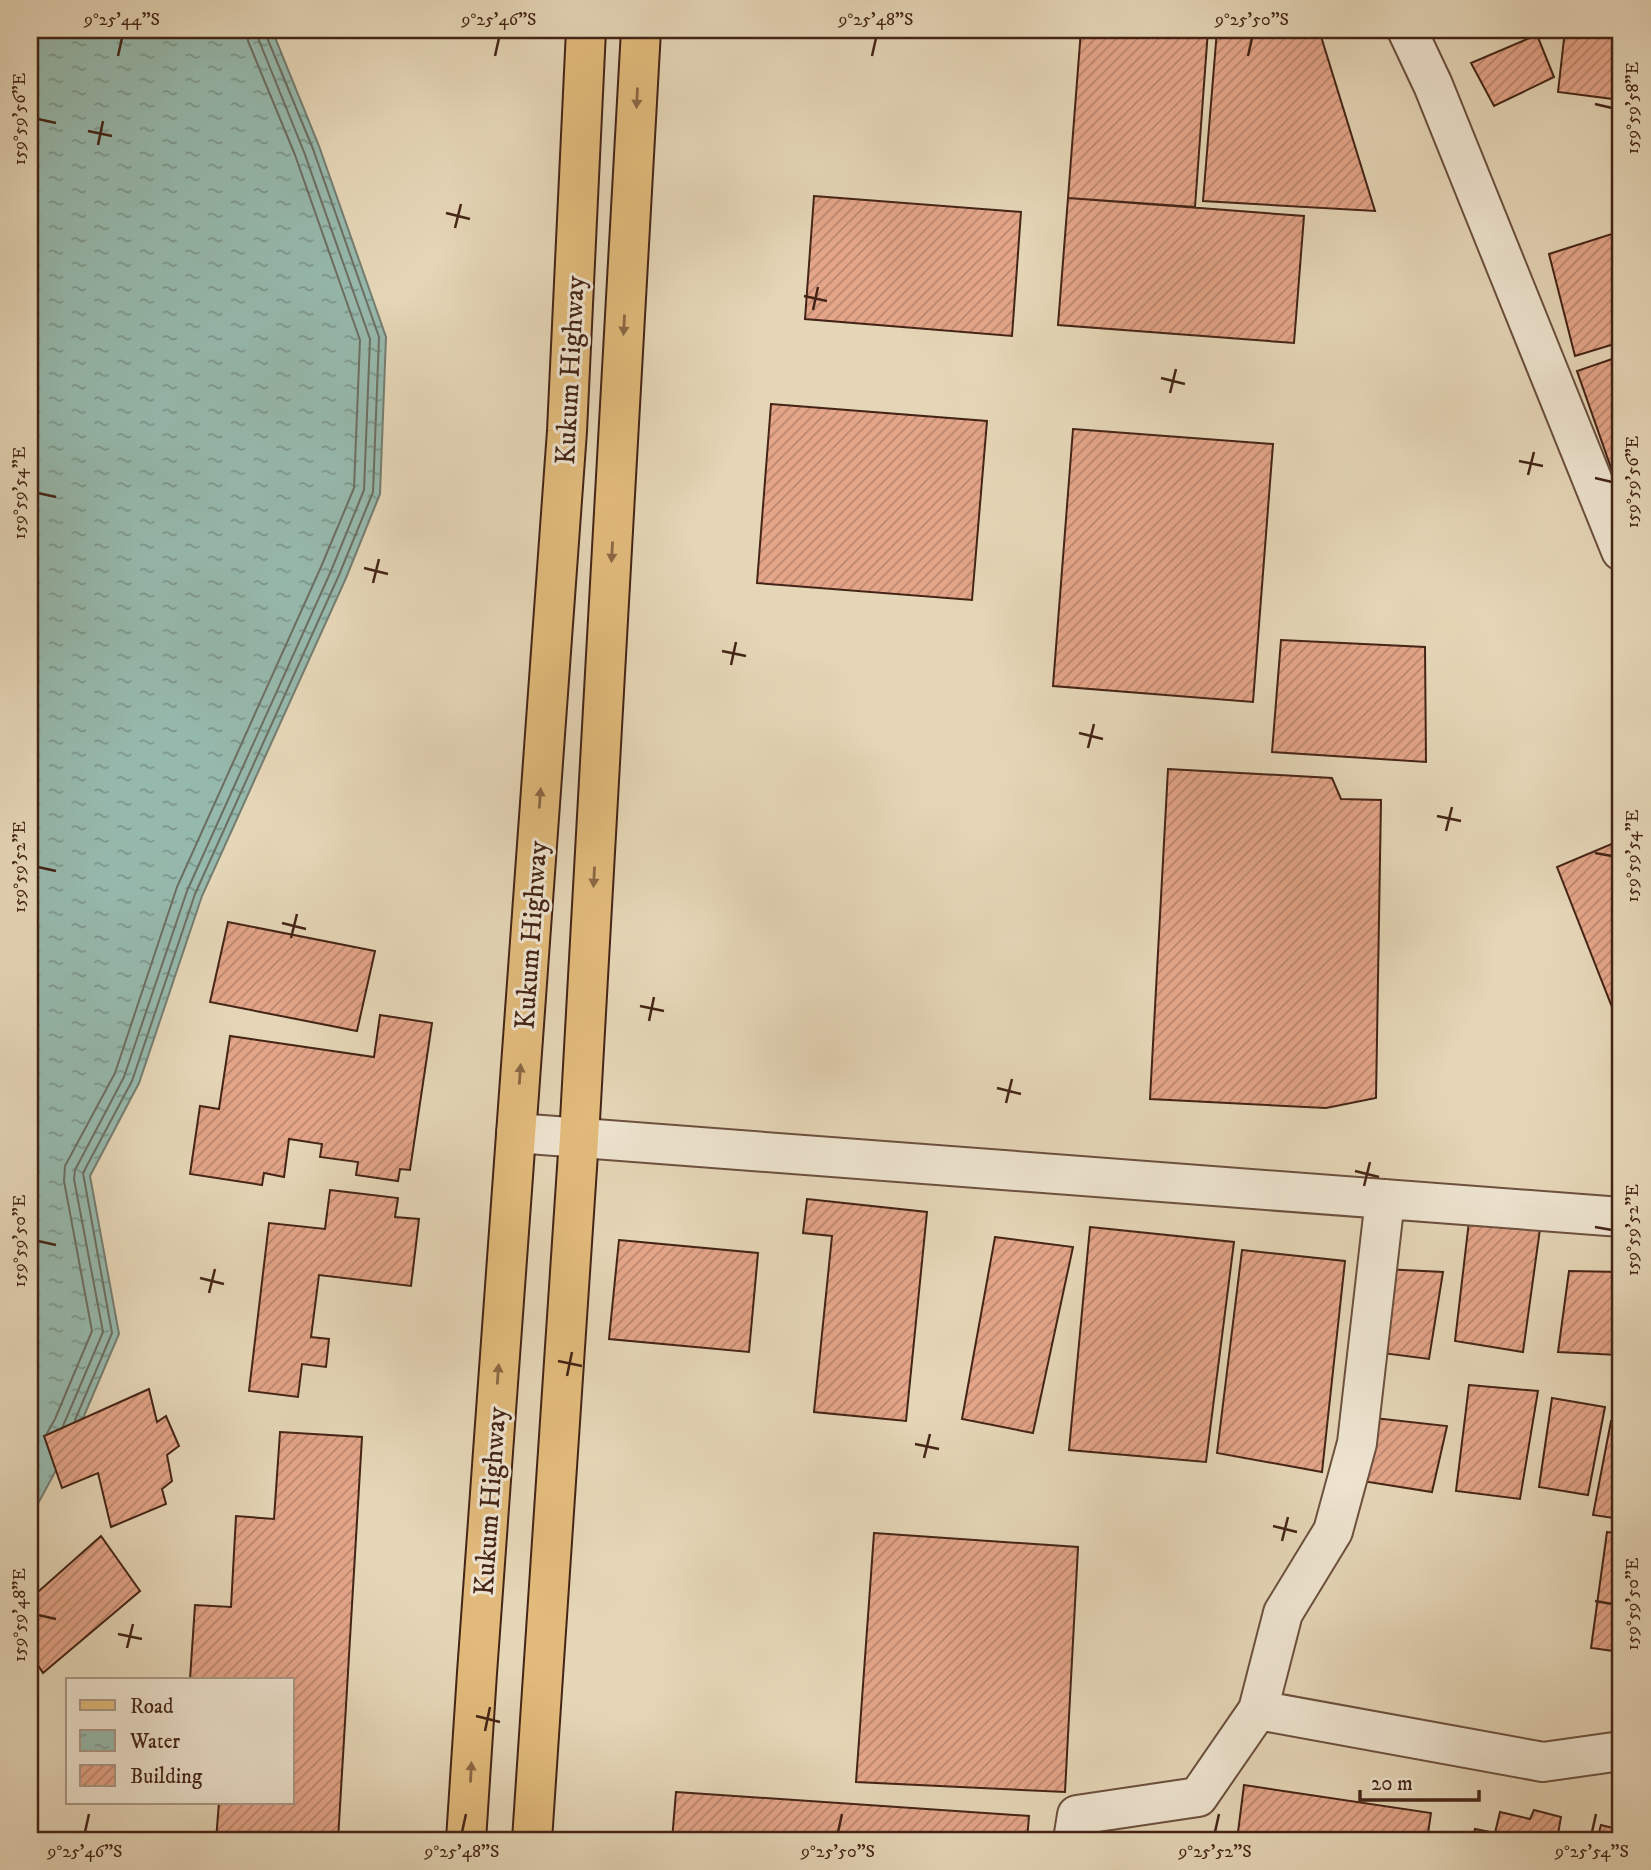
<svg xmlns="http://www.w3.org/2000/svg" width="1651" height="1870" font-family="'IM FELL DW Pica',serif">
<defs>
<pattern id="water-ripples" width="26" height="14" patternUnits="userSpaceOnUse" patternTransform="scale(1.75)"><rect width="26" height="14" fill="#96b9ad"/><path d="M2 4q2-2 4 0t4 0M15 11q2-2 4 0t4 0" fill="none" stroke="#7c968c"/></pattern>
<pattern id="building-hatch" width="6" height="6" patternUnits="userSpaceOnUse" patternTransform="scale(1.75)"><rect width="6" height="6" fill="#e4a589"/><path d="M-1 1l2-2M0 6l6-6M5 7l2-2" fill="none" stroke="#ba866f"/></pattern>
</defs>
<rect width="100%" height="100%" fill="#e5d6b7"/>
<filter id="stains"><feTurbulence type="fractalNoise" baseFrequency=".00286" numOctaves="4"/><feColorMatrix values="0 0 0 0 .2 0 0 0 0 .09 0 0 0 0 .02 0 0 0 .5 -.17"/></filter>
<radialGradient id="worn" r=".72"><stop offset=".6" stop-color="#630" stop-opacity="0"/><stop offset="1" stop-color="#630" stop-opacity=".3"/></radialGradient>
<!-- water -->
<path fill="url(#water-ripples)" stroke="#757d71" stroke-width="2" d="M 30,30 L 272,30 L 319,146 L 386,337 L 380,494 L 346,578 L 202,896 L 139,1083 L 90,1176 L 119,1334 L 78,1430 L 30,1518 Z"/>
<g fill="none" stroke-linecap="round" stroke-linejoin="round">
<!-- shore -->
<path stroke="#6d6e62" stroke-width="2" d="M 75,1420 L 112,1333 L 83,1173 L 132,1081 L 195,894 L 339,575 L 373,492 L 379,337 L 313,149 L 266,35 L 266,30
M 63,1426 L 103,1332 L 74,1179 L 75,1170 L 124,1077 L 187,891 L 331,571 L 364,490 L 370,339 L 304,152 L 258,38 L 257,30
M 47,1433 L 55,1419 L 92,1331 L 64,1181 L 65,1166 L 115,1073 L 177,887 L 321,567 L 354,488 L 360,340 L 295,155 L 248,41 L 247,30"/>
</g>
<!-- building -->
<path fill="url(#building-hatch)" stroke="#442416" stroke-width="2" d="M 1081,30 L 1208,30 L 1195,207 L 1068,198 Z
M 1217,30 L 1319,30 L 1375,211 L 1203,201 Z
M 1565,30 L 1621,30 L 1621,100 L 1558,92 Z
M 1537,35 L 1554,77 L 1494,106 L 1471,63 Z
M 814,196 L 1021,212 L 1012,336 L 805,319 Z
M 1068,198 L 1304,216 L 1294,343 L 1058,325 Z
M 1621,231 L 1621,342 L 1575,356 L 1549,254 Z
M 1621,356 L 1621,481 L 1616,482 L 1577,371 Z
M 771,404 L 987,421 L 972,600 L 757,583 Z
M 1073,429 L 1273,444 L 1253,702 L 1053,686 Z
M 1281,640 L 1425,647 L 1426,762 L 1272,752 Z
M 1168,769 L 1332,778 L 1341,799 L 1381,800 L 1376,1098 L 1326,1108 L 1150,1099 Z
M 1621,840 L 1621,1030 L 1557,867 Z
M 228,922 L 375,951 L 357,1031 L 210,1002 Z
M 380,1015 L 432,1023 L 410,1170 L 400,1169 L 398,1181 L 356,1175 L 358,1162 L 320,1157 L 322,1144 L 289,1139 L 284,1177 L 264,1173 L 262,1185 L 190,1174 L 200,1106 L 219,1109 L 230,1036 L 374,1057 Z
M 330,1190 L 398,1198 L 395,1217 L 419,1219 L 411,1286 L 319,1275 L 311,1337 L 329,1339 L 326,1367 L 302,1364 L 298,1397 L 249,1391 L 269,1223 L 325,1229 Z
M 807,1199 L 927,1212 L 906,1421 L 814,1412 L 832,1236 L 803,1233 Z
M 1469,1221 L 1540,1229 L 1523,1352 L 1455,1341 Z
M 1090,1227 L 1234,1242 L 1206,1462 L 1069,1450 Z
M 995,1237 L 1073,1247 L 1033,1433 L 962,1419 Z
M 619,1240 L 758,1253 L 749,1352 L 609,1339 Z
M 1242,1250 L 1345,1261 L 1322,1472 L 1217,1453 Z
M 1383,1269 L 1443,1272 L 1429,1359 L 1374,1352 Z
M 1569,1271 L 1621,1272 L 1621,1328 L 1618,1355 L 1558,1352 Z
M 1469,1385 L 1538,1391 L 1520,1499 L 1456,1491 Z
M 149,1389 L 157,1422 L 166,1416 L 179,1446 L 167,1455 L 172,1481 L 162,1489 L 166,1504 L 111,1527 L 98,1473 L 62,1488 L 44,1436 Z
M 1552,1398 L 1605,1407 L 1588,1495 L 1539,1487 Z
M 1374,1418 L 1447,1426 L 1432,1492 L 1362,1481 Z
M 1611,1421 L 1621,1422 L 1621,1519 L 1593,1515 Z
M 280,1432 L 362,1437 L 338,1840 L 216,1840 L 219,1802 L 292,1802 L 292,1679 L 190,1679 L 195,1605 L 231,1607 L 236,1516 L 274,1519 Z
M 1607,1532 L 1621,1534 L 1621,1652 L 1591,1648 Z
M 874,1533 L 1078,1547 L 1065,1792 L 856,1782 Z
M 101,1536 L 140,1591 L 43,1673 L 30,1653 L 30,1599 Z
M 1244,1785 L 1431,1813 L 1427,1840 L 1237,1840 Z
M 676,1792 L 1029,1816 L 1027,1840 L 672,1840 Z
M 1534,1810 L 1561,1817 L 1557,1840 L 1473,1840 L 1475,1829 L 1495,1833 L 1500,1812 L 1530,1819 Z
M 1601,1825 L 1621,1830 L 1621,1840 L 1597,1840 Z"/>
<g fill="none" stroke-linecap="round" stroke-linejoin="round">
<defs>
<path id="minor" d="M 1407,30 L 1433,85 L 1621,551
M 516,1133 L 1621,1217
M 1258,1710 L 1543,1762 L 1621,1751
M 1073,1840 L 1077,1815 L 1198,1797 L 1258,1710 L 1283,1613 L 1333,1531 L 1357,1443 L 1385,1199"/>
<path id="major" d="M 466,1840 L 477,1673 L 567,431 L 586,30
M 532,1840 L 579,1138 L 641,30"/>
</defs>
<!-- minor casing -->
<use href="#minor" stroke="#6c503e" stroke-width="42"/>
<!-- major casing -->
<use href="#major" stroke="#442416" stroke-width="42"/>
<!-- minor -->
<use href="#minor" stroke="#eee4d0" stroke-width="38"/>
<!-- major -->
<use href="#major" stroke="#e2bb7c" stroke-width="38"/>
</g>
<!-- one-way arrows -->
<defs><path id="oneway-solid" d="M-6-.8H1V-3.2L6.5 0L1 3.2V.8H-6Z" transform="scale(1.75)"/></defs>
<g fill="#8b6844">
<use href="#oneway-solid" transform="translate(637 98) rotate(93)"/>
<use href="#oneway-solid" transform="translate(624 325) rotate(93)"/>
<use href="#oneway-solid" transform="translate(612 552) rotate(93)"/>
<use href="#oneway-solid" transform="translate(540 798) rotate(-86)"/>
<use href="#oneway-solid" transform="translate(594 877) rotate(93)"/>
<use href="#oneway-solid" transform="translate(520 1074) rotate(-86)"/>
<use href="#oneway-solid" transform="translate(498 1374) rotate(-86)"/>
<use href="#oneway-solid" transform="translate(471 1772) rotate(-87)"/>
</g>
<!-- ticks -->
<path fill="none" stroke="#442416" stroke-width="2.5" d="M 118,56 L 122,38M 495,56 L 499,38M 872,56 L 876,38M 1248,56 L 1252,38M 1595,104 L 1612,108M 38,119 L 56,123M 88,131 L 112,136M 98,145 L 103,121M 446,213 L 470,219M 455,228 L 461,204M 804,296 L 827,301M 813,310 L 818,287M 1161,378 L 1185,384M 1170,393 L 1176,369M 1519,461 L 1543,466M 1528,475 L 1534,452M 1595,478 L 1612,482M 38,493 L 56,497M 364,568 L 388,574M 373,583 L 379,559M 722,651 L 746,656M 731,665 L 736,642M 1079,733 L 1103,739M 1088,748 L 1094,724M 1437,816 L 1461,821M 1446,831 L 1452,807M 1595,853 L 1612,856M 38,867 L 56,871M 282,923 L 306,929M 291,938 L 297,914M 640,1006 L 664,1011M 649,1021 L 654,997M 997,1088 L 1021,1094M 1006,1103 L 1012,1079M 1355,1171 L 1379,1177M 1364,1186 L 1370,1162M 1595,1227 L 1612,1230M 38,1241 L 56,1245M 200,1278 L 224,1284M 209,1293 L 215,1269M 558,1361 L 582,1366M 567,1376 L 572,1352M 915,1444 L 939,1449M 924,1458 L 930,1434M 1273,1526 L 1297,1532M 1282,1541 L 1288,1517M 1595,1601 L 1612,1604M 38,1615 L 56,1619M 118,1634 L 142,1639M 127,1648 L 133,1624M 476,1716 L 500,1722M 485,1731 L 490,1707M 85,1832 L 89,1814M 462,1832 L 466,1814M 838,1832 L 842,1814M 1215,1832 L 1219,1814M 1592,1832 L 1596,1814"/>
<g text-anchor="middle" stroke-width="6" stroke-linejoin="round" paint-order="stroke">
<!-- street labels -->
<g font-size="28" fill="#442416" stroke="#eee4d0">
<text transform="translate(569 370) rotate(-87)" y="10">Kukum Highway</text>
<text transform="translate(530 935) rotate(-86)" y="10">Kukum Highway</text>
<text transform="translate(489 1501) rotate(-86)" y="10">Kukum Highway</text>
</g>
</g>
<!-- margin -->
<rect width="1651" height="1870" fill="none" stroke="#e5d6b7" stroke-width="77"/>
<!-- legend -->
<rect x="66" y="1678" width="228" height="126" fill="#eee4d0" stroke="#aa9786" stroke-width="2"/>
<rect x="80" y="1700" width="35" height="10" fill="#e2bb7c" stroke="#aa9786" stroke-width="2"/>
<text x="130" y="1713" font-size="21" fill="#442416">Road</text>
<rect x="80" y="1730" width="35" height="21" fill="url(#water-ripples)" stroke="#aa9786" stroke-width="2"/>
<text x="130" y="1748" font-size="21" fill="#442416">Water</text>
<rect x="80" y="1765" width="35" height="21" fill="url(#building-hatch)" stroke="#aa9786" stroke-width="2"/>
<text x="130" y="1783" font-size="21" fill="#442416">Building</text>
<!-- scale -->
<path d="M1360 1790v10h119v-10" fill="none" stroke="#442416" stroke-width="3.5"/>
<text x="1371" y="1790" font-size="21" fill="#442416" stroke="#eee4d0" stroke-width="5" paint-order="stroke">20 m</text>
<rect x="38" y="38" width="1574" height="1794" fill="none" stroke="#442416" stroke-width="2.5"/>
<g font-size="18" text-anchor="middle" fill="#442416">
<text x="122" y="25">9°25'44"S</text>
<text x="499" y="25">9°25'46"S</text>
<text x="876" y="25">9°25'48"S</text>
<text x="1252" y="25">9°25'50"S</text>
<text transform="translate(1632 108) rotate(-90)" y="6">159°59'58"E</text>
<text transform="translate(19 119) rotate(-90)" y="6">159°59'56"E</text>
<text transform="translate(1632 482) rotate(-90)" y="6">159°59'56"E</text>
<text transform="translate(19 493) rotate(-90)" y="6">159°59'54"E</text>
<text transform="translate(1632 856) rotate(-90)" y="6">159°59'54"E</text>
<text transform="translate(19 867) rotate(-90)" y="6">159°59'52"E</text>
<text transform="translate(1632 1230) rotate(-90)" y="6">159°59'52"E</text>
<text transform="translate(19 1241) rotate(-90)" y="6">159°59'50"E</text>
<text transform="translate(1632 1604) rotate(-90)" y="6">159°59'50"E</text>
<text transform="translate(19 1615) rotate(-90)" y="6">159°59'48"E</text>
<text x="85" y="1857">9°25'46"S</text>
<text x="462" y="1857">9°25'48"S</text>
<text x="838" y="1857">9°25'50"S</text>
<text x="1215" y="1857">9°25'52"S</text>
<text x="1592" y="1857">9°25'54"S</text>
</g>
<rect width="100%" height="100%" filter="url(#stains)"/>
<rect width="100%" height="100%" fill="url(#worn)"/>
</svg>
